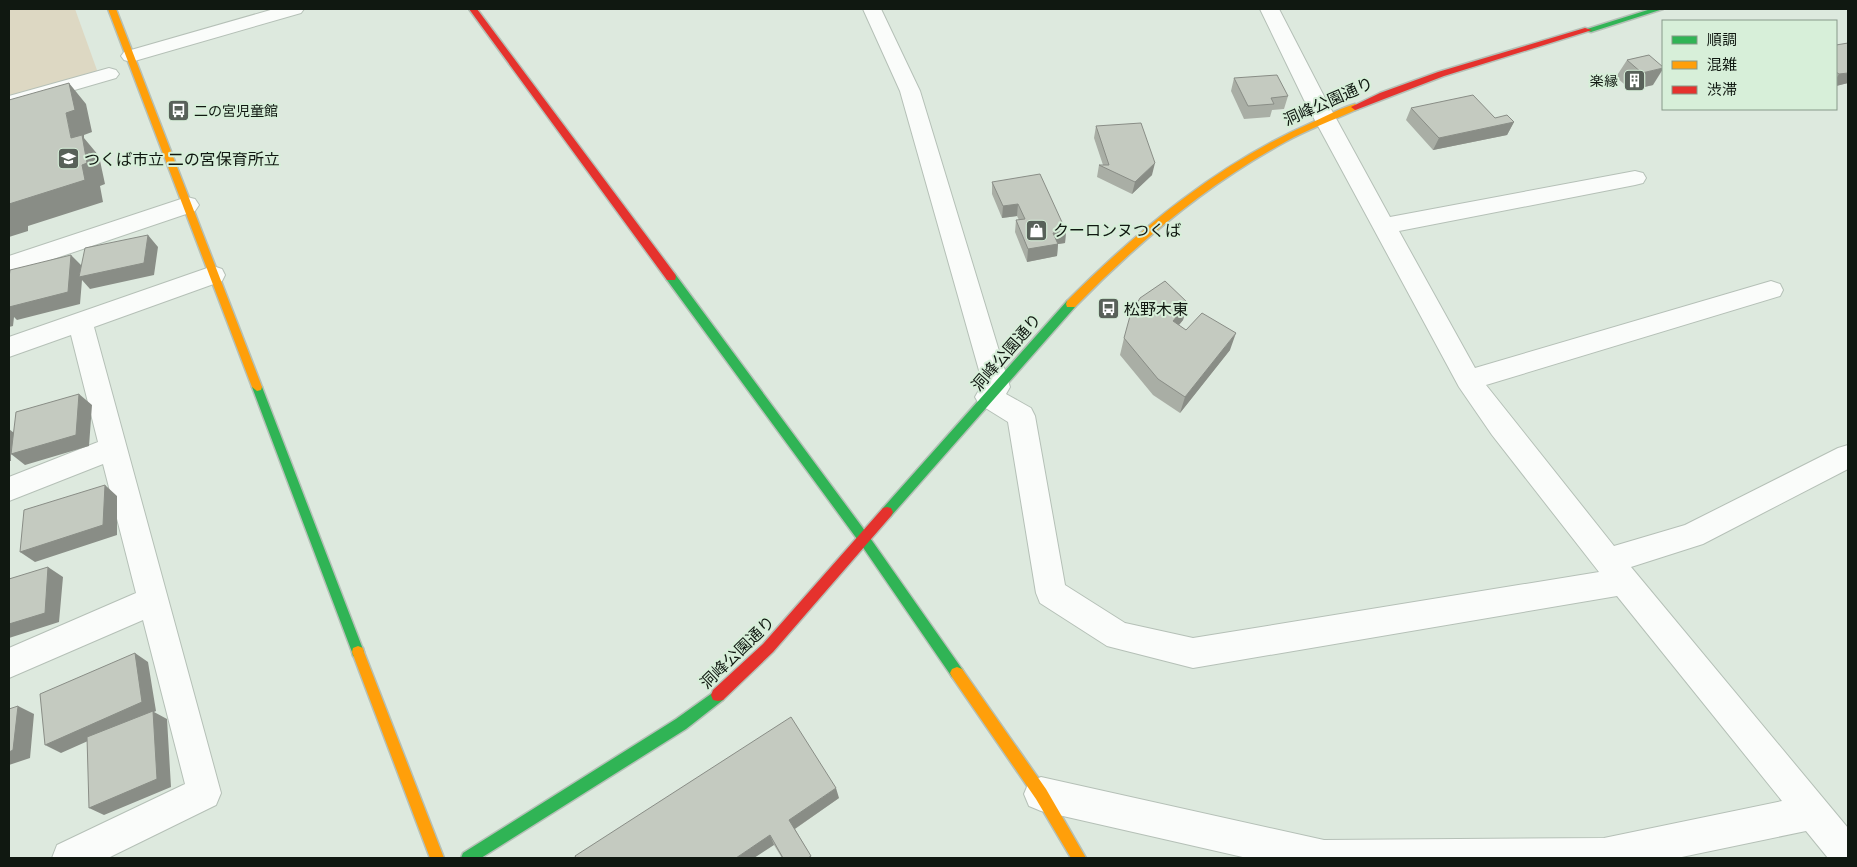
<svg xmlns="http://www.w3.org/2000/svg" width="1857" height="867" font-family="'Archivo Narrow','Noto Sans JP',sans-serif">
<rect width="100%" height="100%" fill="#dde9de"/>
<!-- green -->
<path fill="#ddd8c3" d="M 9,9 L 75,9 L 98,73 L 9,99 Z"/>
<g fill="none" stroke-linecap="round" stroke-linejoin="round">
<defs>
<path id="street" d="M 274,9 L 304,9 L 301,13 L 138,60 L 131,62 L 124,60 L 121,56 L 124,52 Z
M 863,9 L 881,9 L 920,91 L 1010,387 L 1006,394 L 1031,408 L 1035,416 L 1065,585 L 1125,623 L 1193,638 L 1599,572 L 1492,435 L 1459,387 L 1304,100 L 1260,9 L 1279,9 L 1326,100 L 1390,217 L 1635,171 L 1643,173 L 1646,178 L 1643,183 L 1635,185 L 1399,231 L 1475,368 L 1771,281 L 1780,284 L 1783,290 L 1780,296 L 1486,385 L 1614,546 L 1685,525 L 1838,448 L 1848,445 L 1848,469 L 1703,544 L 1631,567 L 1848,828 L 1848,858 L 1828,858 L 1806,831 L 1677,858 L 1247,858 L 1041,811 L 1029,806 L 1024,794 L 1029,782 L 1041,777 L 1324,840 L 1604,838 L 1782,801 L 1617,596 L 1193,668 L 1107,646 L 1040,603 L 1036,593 L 1008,422 L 979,404 L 975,397 L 979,390 L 984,388 L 900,91 Z
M 109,68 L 116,70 L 119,74 L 116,78 L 9,109 L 9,96 Z
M 187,197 L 195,199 L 199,205 L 195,211 L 9,274 L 9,256 Z
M 213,266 L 222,269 L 225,275 L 222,281 L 94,327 L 221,793 L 216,805 L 108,858 L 52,858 L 57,845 L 185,784 L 143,620 L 9,678 L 9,648 L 136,593 L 103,464 L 9,501 L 9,477 L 98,442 L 71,335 L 9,357 L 9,337 Z"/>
<path id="fast" d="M 1651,9 L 1663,9 L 1591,32 L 1584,30 Z
M 671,273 L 675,274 L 868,535 L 962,669 L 964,673 L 962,677 L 957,679 L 952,677 L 860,543 L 667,280 L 666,277 L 667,274 Z
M 1071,300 L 1076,304 L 1075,307 L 891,516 L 887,517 L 883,516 L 881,512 L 883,508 L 1067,301 Z
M 257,383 L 262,387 L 364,652 L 363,656 L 358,658 L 353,656 L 352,652 L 252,387 Z
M 718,689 L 723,690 L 725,695 L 723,700 L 686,729 L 481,858 L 461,858 L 463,853 L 676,719 Z"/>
<path id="slow" d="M 108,9 L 116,9 L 262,387 L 261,390 L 257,391 L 252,387 Z
M 1355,104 L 1359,107 L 1358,109 C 1334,120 1308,129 1285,142 C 1206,185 1137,243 1075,307 L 1067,307 L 1066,304 L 1067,301 C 1139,229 1219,163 1313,122 C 1326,116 1341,108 1355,104 Z
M 358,646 L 363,648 L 364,652 L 444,858 L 430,858 L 352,652 L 353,648 Z
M 957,667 L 962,669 L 1046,789 L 1086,858 L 1071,858 L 1036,799 L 952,677 L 950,673 L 952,669 Z"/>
<path id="jam" d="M 469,9 L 477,9 L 675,274 L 676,277 L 675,280 L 667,280 Z
M 1585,28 L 1592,30 L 1444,76 L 1358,109 L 1355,110 L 1351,107 L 1380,93 L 1438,72 Z
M 887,507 L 891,508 L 893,512 L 891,516 L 773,652 L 723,700 L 718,701 L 713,700 L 711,695 L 713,690 L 763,644 L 883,508 Z"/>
</defs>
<!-- street casing -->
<use href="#street" stroke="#b5c0b7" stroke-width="2"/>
<!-- fast casing -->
<use href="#fast" stroke="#b5c0b7" stroke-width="3"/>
<!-- slow casing -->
<use href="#slow" stroke="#b5c0b7" stroke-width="3"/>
<!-- jam casing -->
<use href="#jam" stroke="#b5c0b7" stroke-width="3"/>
<!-- street -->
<use href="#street" fill="#fafcfa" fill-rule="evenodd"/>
<!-- fast -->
<use href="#fast" fill="#30b455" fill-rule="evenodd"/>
<!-- slow -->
<use href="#slow" fill="#ff9f0a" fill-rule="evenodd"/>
<!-- jam -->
<use href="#jam" fill="#e5322d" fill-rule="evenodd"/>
</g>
<!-- wall -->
<path fill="#a9aea5" d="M 1836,45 L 1848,83 L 1836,86 Z
M 1649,55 L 1653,85 L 1631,90 L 1616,77 L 1627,60 Z
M 1234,78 L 1288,96 L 1284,109 L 1272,110 L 1270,117 L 1244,119 L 1231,91 Z
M 1411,108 L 1495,118 L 1514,122 L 1507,135 L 1433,150 L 1406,120 Z
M 1096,126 L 1152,175 L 1132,194 L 1097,177 L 1099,165 L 1103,165 L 1094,138 Z
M 992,182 L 1066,231 L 1065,243 L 1058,244 L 1057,256 L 1027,262 L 1015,232 L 1016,220 L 1019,220 L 1017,216 L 1002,218 L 992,194 Z
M 1188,303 L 1183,320 L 1179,325 L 1186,330 L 1230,350 L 1180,413 L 1153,395 L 1120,355 L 1124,338 Z
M 839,798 L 795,829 L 812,858 L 782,858 L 774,845 L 576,858 Z"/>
<!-- shaded-wall -->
<path fill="#898d86" d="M 1663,68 L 1663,69 L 1653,85 L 1631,90 L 1642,73 Z
M 1848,73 L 1848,83 L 1836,86 L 1836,79 L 1839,74 Z
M 69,83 L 86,104 L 92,132 L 84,135 L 84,138 L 99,156 L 105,184 L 100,186 L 103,202 L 28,226 L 28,231 L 9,237 L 9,204 L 71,138 L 66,113 Z
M 1514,122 L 1507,135 L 1433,150 L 1439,138 Z
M 1155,163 L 1152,175 L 1132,194 L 1135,182 Z
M 1018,204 L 1017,216 L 1002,218 L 1003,206 Z
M 1066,231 L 1065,243 L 1058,244 L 1057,256 L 1027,262 L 1028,249 L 1053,233 Z
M 148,235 L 158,247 L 154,275 L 90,289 L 82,280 L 80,304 L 17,320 L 14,317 L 13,326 L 9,327 L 9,284 L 71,255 L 83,267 Z
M 1188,303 L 1183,320 L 1169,337 L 1173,321 Z
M 1236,333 L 1230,350 L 1180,413 L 1185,397 Z
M 79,394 L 92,405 L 89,446 L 25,465 L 11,454 L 11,461 L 9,461 L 9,429 L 14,433 Z
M 105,485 L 117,496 L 117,535 L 35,562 L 20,552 Z
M 48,567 L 63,577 L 59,622 L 9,638 L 9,624 Z
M 135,653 L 148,662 L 156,711 L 154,712 L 167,719 L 171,787 L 104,815 L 89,808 L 153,712 L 61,753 L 45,745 Z
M 18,706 L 34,714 L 30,758 L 9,765 L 9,752 Z
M 836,788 L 839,798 L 793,830 L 789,820 Z
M 770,835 L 774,845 L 754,858 L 736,858 Z"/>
<!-- building -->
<path fill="#c4cac0" stroke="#898d86" d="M 1848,43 L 1848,73 L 1839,74 L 1836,72 L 1836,45 Z
M 1649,55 L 1663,67 L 1663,68 L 1642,73 L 1627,60 Z
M 1277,75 L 1288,96 L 1271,98 L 1274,104 L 1248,106 L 1234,78 Z
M 69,83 L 75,110 L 66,113 L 71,138 L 82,135 L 87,163 L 82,165 L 85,180 L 9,204 L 9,100 Z
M 1473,95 L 1495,118 L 1507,115 L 1514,122 L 1439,138 L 1411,108 Z
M 1141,123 L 1155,163 L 1135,182 L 1099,165 L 1109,165 L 1096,126 Z
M 1040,174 L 1066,231 L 1053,233 L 1058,244 L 1028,249 L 1016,220 L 1025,219 L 1018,204 L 1003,206 L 992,182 Z
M 148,235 L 144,263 L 79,277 L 85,248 Z
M 71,255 L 68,292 L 9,307 L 9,278 L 10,270 Z
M 1165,281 L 1188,303 L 1173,321 L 1186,330 L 1202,313 L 1236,333 L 1185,397 L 1158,379 L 1124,338 L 1130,316 L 1140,298 Z
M 79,394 L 76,435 L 11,454 L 16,412 Z
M 105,485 L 103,525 L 20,552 L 24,510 Z
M 48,567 L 45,613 L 9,624 L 9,579 Z
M 135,653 L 142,702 L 45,745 L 40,694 Z
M 18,706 L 13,750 L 9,752 L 9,709 Z
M 153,711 L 157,779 L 89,808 L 87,737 Z
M 791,717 L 836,788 L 789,820 L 811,856 L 808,858 L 783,858 L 770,835 L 736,858 L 576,858 L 575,856 Z"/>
<!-- icons -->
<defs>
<symbol id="building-square" viewBox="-11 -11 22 22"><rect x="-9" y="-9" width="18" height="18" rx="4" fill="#586159" stroke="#d7efd9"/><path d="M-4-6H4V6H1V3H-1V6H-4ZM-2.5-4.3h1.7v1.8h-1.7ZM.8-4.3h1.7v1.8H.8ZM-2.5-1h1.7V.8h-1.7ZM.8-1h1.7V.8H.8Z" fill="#fff"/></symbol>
<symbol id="bus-square" viewBox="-11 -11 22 22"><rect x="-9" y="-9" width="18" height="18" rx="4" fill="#586159" stroke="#d7efd9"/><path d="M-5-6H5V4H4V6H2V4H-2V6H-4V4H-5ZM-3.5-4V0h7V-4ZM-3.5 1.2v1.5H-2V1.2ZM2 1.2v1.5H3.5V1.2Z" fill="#fff"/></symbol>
<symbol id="school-square" viewBox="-11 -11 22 22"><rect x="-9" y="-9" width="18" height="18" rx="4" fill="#586159" stroke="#d7efd9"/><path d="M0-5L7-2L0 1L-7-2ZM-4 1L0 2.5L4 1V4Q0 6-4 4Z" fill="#fff"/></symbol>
<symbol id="shop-square" viewBox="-11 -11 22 22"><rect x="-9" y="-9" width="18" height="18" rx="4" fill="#586159" stroke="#d7efd9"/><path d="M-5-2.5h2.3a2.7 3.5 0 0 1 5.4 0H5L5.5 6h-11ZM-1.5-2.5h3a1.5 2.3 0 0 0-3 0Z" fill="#fff"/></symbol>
</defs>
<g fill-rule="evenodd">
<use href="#building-square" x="1622" y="68" width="25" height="25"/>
<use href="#bus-square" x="166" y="98" width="25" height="25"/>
<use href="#school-square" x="56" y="146" width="25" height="25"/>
<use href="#shop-square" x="1024" y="218" width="25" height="25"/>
<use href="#bus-square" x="1096" y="296" width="25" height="25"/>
</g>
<g text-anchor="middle" stroke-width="4" stroke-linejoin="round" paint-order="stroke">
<!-- far-poi labels -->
<g font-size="14" fill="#101811" stroke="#d7efd9" text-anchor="end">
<text x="1618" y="86">楽縁</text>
<text x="194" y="116" text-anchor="start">二の宮児童館</text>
</g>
<!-- street labels -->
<g font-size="16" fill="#101811" stroke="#d7efd9">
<text transform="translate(1328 101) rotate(-24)" y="6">洞峰公園通り</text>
<text transform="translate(1006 352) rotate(-49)" y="6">洞峰公園通り</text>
<text transform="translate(737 652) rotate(-44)" y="6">洞峰公園通り</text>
</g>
<!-- poi labels -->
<g font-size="16" fill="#101811" stroke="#d7efd9" text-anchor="start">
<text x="84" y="165">つくば市立 二の宮保育所立</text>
<text x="1053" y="236">クーロンヌつくば</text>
<text x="1124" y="315">松野木東</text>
</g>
</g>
<!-- border -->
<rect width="1857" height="867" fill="none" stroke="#101811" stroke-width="20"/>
<!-- legend -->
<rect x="1662" y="20" width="175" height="90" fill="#d7efd9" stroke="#879989"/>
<rect x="1672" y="36" width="25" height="8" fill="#30b455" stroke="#879989"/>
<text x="1707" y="45" font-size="15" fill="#101811">順調</text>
<rect x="1672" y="61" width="25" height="8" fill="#ff9f0a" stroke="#879989"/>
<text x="1707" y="70" font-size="15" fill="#101811">混雑</text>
<rect x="1672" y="86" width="25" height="8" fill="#e5322d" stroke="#879989"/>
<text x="1707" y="95" font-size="15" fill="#101811">渋滞</text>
</svg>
